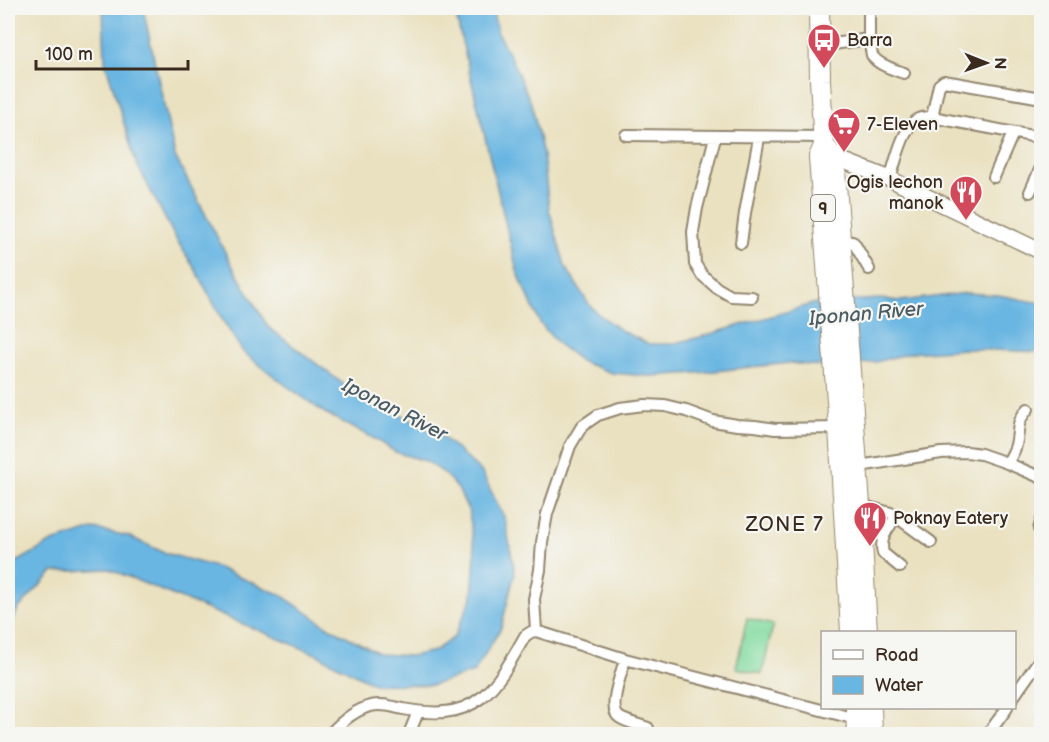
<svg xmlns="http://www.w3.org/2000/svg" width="1049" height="742" font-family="'Balsamiq Sans',sans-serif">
<rect width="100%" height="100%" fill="#f6f6f2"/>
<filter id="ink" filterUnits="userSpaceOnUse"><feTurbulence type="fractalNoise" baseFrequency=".0167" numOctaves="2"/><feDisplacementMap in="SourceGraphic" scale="12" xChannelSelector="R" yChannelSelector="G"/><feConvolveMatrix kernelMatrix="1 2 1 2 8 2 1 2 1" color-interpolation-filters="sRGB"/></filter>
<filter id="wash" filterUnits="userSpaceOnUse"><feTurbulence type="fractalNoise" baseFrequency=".008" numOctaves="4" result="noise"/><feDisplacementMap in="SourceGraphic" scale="24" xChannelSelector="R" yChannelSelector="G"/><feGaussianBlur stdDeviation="1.35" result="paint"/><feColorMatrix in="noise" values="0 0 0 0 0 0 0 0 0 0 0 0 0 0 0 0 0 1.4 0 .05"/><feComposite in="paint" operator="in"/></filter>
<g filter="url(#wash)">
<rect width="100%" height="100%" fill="#eae1c0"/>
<!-- green -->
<path fill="#84dca1" stroke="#608360" stroke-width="1.5" d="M 747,618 L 773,625 L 762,674 L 736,668 Z"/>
<!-- water -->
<path fill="#69b6e2" stroke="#527080" stroke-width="1.5" d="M 103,8 L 143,8 L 175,156 L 233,267 L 268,327 L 350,389 L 439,434 L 481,471 L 505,519 L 515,573 L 501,628 L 474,672 L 433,685 L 374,684 L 316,654 L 109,569 L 53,572 L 17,610 L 8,639 L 8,570 L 13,564 L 52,542 L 94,529 L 128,536 L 165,553 L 216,567 L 281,595 L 327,626 L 380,654 L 411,656 L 434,651 L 454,637 L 472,597 L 475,553 L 469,512 L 458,489 L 444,473 L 426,461 L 395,452 L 375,439 L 325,413 L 284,384 L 243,352 L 222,319 L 195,269 L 176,239 L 136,163 L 105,61 Z
M 454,8 L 492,8 L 498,34 L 510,56 L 532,105 L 543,155 L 549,209 L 565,266 L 588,303 L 597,313 L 622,331 L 649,344 L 671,344 L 700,337 L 816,303 L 879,299 L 901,301 L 967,293 L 998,295 L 1041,303 L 1041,352 L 965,349 L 909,353 L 876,362 L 831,367 L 789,363 L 697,373 L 649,376 L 612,373 L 582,362 L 558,344 L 540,323 L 517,271 Z"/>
</g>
<g filter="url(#ink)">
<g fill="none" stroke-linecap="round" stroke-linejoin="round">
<defs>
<path id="street" d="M 869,8 L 869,39
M 819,46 L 869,39 C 870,44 871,50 872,55 C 877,65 895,70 904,73
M 932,117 L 939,85 L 944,81 L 1042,98
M 626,135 L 824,137
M 715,137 L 697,208 L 693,232 L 695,264 L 702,275 L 717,288 L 731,296 L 752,297
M 994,177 L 1013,133
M 890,179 C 895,164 903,126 918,119 C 922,117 927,117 932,117 L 1042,138
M 1030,192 L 1042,165
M 841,241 L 852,242 L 854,243 L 869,269
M 741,243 L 745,213 L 759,138
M 1007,463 C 1011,457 1014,452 1016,445 C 1020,429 1015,423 1028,409
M 853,467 L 941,453 L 967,452 L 981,454 L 1007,463 L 1042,478
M 860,505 L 891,513 L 931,542
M 897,516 C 888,528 879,538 883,553 L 900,567
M 1039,529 L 1042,519
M 536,631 L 534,599 L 540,570 L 542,542 L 547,514 L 570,446 L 582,426 L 598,415 L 620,408 L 644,405 L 665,406 L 686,411 L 713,421 L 737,425 L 755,426 L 775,429 L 839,428
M 625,659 C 622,672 609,704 617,715 C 621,721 641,725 648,728
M 1014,696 L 1042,656
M 330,734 C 341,722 354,710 371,706 C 382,703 393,707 403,709 C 431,714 459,716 482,697 C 501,681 513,657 525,636 L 531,632 L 536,631 L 625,659 L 856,719
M 409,734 L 418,712
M 988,734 L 1007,708"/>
<path id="secondary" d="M 826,157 L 834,157 L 890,179 L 1042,252"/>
<path id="highway" d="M 819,8 L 820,80 L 824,146 L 819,157 L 839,428 L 851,632
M 824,146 L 834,157 L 860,505 L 867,632
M 856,708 L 857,734
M 871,708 L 872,734"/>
</defs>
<!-- street casing -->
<use href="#street" stroke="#92866f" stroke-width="14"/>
<!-- secondary casing -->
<use href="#secondary" stroke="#92866f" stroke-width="18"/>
<!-- highway casing -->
<use href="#highway" stroke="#92866f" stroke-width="22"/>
<!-- street -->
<use href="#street" stroke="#fff" stroke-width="10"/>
<!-- secondary -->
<use href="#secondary" stroke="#fff" stroke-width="15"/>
<!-- highway -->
<use href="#highway" stroke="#fff" stroke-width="20"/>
</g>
</g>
<!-- icons -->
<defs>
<symbol id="bus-pin" viewBox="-11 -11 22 30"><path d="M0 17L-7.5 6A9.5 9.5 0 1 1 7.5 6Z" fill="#d1495b" stroke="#f6f6f2"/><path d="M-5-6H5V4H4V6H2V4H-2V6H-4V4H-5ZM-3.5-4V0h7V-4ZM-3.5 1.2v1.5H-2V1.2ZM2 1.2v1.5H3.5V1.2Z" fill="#fff"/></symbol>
<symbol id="supermarket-pin" viewBox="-11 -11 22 30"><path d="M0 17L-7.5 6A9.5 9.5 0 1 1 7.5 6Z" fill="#d1495b" stroke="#f6f6f2"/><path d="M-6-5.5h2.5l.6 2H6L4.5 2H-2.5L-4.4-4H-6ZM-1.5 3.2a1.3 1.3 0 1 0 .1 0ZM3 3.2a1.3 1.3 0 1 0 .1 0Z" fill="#fff"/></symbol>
<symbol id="restaurant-pin" viewBox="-11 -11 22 30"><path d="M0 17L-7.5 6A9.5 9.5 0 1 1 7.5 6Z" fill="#d1495b" stroke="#f6f6f2"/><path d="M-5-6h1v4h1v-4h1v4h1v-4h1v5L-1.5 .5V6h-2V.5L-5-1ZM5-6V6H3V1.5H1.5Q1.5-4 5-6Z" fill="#fff"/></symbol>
</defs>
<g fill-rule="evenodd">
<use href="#bus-pin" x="805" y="21" width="38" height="52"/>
<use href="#supermarket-pin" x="825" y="105" width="38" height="52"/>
<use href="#restaurant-pin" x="947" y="173" width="38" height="52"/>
<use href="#restaurant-pin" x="851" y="499" width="38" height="52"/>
</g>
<g text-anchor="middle" stroke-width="4.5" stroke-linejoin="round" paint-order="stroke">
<!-- shield labels -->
<rect fill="#f6f6f2" stroke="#73675e" stroke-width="1.5" x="811" y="195" width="24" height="26" rx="4.5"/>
<g font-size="16" font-weight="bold" fill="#3b2a1e">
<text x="823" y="214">9</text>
</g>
<!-- poi labels -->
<g font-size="18" fill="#3b2a1e" stroke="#f6f6f2" text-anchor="start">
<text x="847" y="46">Barra</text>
<text x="867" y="130">7-Eleven</text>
<text x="943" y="188" text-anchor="end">Ogis lechon<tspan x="943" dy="21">manok</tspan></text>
<text x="893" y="524">Poknay Eatery</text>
</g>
<!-- water labels -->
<g font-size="20" font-style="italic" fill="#4b5b63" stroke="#f6f6f2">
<text transform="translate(866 313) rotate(-5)" y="7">Iponan River</text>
<text transform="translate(395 409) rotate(27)" y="7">Iponan River</text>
</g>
<!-- neighbourhood labels -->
<g font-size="20" letter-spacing="1.5" fill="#3b2a1e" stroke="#f6f6f2">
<text x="785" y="531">ZONE 7</text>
</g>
</g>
<!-- margin -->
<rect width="1049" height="742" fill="none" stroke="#f6f6f2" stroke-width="30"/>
<!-- legend -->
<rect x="821" y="631" width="195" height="78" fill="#f6f6f2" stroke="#aba49d" stroke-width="1.5"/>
<rect x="833" y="650" width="30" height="9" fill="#ffffff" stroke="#aba49d" stroke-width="1.5"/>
<text x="875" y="661" font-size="18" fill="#3b2a1e">Road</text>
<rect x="833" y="676" width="30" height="18" fill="#69b6e2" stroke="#aba49d" stroke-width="1.5"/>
<text x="875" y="691" font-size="18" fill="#3b2a1e">Water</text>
<!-- north arrow -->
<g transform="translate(986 63) rotate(91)" stroke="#f6f6f2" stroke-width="4.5" paint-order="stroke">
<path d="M0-4.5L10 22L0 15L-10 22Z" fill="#3b2a1e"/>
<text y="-9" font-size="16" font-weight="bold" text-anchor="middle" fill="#3b2a1e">N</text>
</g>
<!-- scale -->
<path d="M36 60v9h152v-9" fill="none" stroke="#3b2a1e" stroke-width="3"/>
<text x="45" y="60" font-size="18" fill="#3b2a1e" stroke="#f6f6f2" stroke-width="4.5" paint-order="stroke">100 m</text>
</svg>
